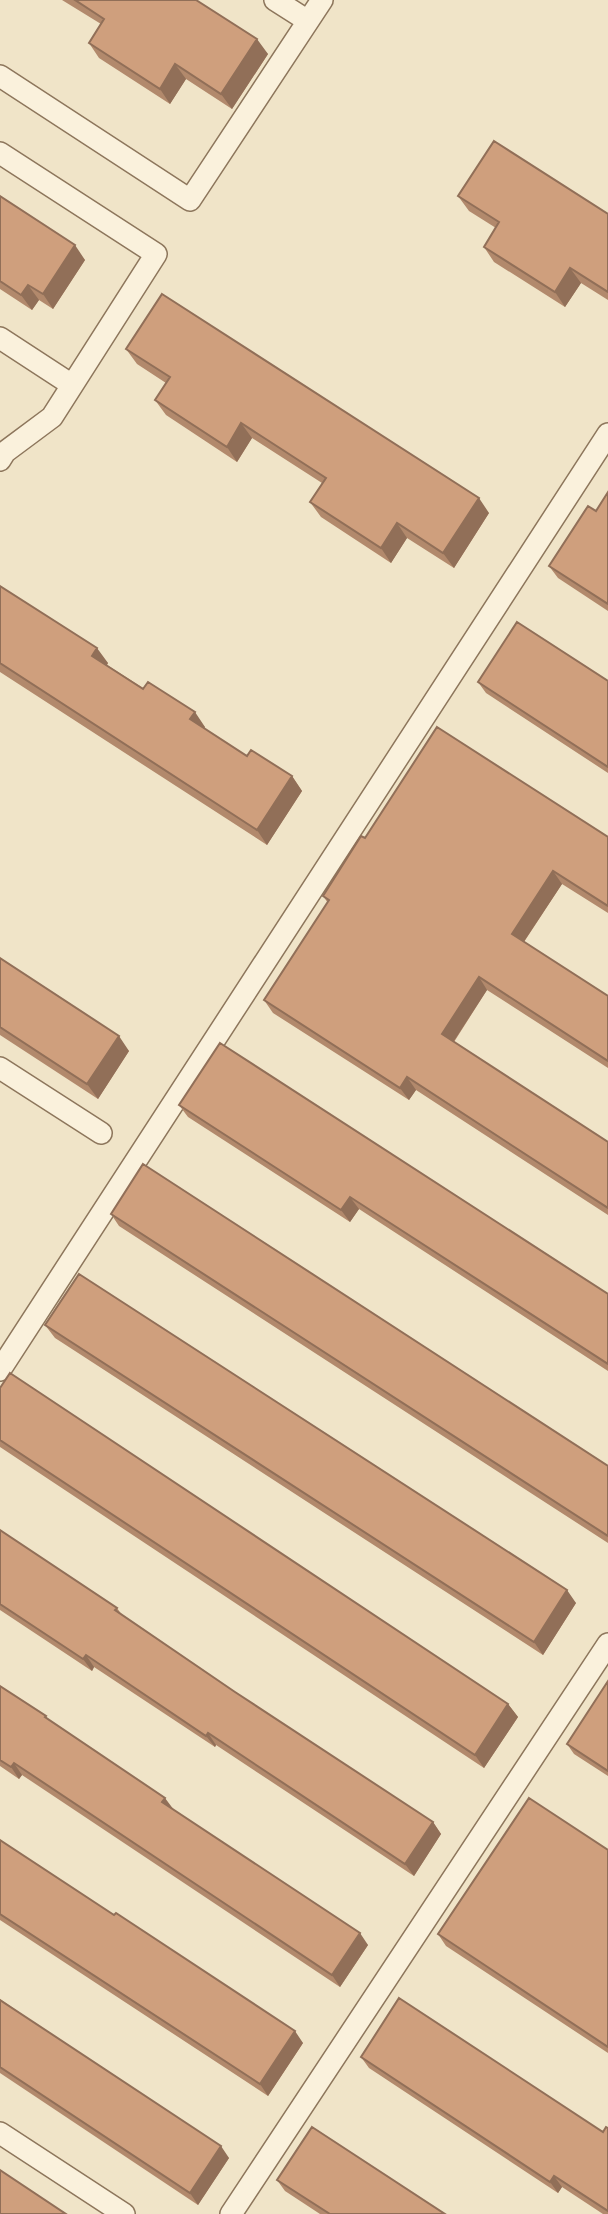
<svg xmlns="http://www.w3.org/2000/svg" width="608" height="2214" font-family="'Roboto Serif',serif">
<rect width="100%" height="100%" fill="#f0e4c8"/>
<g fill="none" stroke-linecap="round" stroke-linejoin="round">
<defs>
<path id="service" d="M 275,0 L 308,21
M 0,76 L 190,200 L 322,0
M 0,153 L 156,254 L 52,417 L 5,452 L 0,460
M 0,338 L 72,385
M 0,1068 L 101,1133
M 0,1370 L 608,434
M 0,2133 L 124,2214
M 231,2214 L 608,1644"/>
</defs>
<!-- service casing -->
<use href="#service" stroke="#8d765c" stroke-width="24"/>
<!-- service -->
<use href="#service" stroke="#faf1dc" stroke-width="21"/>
</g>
<!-- wall -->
<path fill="#b2896c" d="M 62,0 L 196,0 L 268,54 L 232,109 L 186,79 L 170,104 L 99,58 L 89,43 L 101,24 Z
M 0,196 L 85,260 L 53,309 L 39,300 L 32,310 L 0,289 Z
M 458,196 L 608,214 L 608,300 L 581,283 L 565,307 L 494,262 L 484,247 L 496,228 L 469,211 Z
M 126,349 L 489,513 L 454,568 L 407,538 L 391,563 L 321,517 L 310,502 L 322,483 L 252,438 L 237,462 L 166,415 L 155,400 L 166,383 L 137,364 Z
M 608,492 L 608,611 L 558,578 L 549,566 L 596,511 Z
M 0,586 L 108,663 L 107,665 L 205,727 L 204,729 L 247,756 L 292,776 L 302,791 L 267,845 L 0,672 Z
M 608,681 L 608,773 L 486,693 L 478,682 Z
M 608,837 L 608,913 L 562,884 L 524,942 L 608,996 L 608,1068 L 487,990 L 454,1042 L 608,1142 L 608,1215 L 416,1090 L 409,1100 L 273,1013 L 264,1000 L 328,903 L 323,896 L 365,838 Z
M 0,958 L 129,1051 L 98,1099 L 0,1035 Z
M 179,1105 L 608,1294 L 608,1371 L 359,1209 L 350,1222 L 188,1117 Z
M 111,1214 L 608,1466 L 608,1543 L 119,1226 Z
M 45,1325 L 576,1603 L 543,1655 L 55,1338 Z
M 0,1388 L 508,1704 L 518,1717 L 484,1768 L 0,1447 Z
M 0,1530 L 117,1608 L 122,1615 L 235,1692 L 433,1822 L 441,1834 L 414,1876 L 216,1745 L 215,1747 L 94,1667 L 92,1671 L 0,1610 Z
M 608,1681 L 608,1776 L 574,1754 L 567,1744 Z
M 0,1686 L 46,1716 L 48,1720 L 174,1810 L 368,1945 L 340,1987 L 22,1775 L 19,1779 L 0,1766 Z
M 0,1840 L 303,2043 L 268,2096 L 0,1920 Z
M 608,1850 L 608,2053 L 446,1946 L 438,1934 Z
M 0,1999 L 229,2158 L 198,2205 L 0,2073 Z
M 361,2057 L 603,2132 L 608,2128 L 608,2214 L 603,2214 L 562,2187 L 558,2193 L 369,2068 Z
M 277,2180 L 445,2214 L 320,2214 L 285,2191 Z"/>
<!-- shaded-wall -->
<path fill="#916f58" d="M 257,39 L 268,54 L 232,109 L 221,94 Z
M 175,64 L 186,79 L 170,104 L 160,89 Z
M 75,245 L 85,260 L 53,309 L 43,294 Z
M 570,268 L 581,283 L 565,307 L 555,292 Z
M 28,285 L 39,300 L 32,310 L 21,295 Z
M 241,423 L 252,438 L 237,462 L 227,447 Z
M 479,498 L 489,513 L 454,568 L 443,553 Z
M 397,523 L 407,538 L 391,563 L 381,548 Z
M 97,648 L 108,663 L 103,671 L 92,656 Z
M 195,712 L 205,727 L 200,734 L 190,719 Z
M 292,776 L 302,791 L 267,845 L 257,830 Z
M 553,871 L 562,884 L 521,946 L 512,934 Z
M 479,977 L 487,990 L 450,1047 L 442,1034 Z
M 119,1036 L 129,1051 L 98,1099 L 87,1084 Z
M 407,1077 L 416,1090 L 409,1100 L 400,1088 Z
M 350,1197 L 359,1209 L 350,1222 L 341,1210 Z
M 567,1590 L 576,1603 L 543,1655 L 534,1642 Z
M 86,1655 L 94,1667 L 92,1671 L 83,1659 Z
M 508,1704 L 518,1717 L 484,1768 L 475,1755 Z
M 208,1733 L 216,1745 L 215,1747 L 206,1736 Z
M 14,1763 L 22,1775 L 19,1779 L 11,1767 Z
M 165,1798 L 174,1810 L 162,1802 Z
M 433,1822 L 441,1834 L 414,1876 L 405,1864 Z
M 360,1933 L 368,1945 L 340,1987 L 332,1975 Z
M 295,2031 L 303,2043 L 268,2096 L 260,2084 Z
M 221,2146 L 229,2158 L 198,2205 L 190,2193 Z
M 554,2176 L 562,2187 L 558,2193 L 550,2182 Z"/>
<!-- building -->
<path fill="#cf9f7d" stroke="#916f58" stroke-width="2" d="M 75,0 L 196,0 L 257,39 L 221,94 L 175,64 L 160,89 L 89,43 L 104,19 Z
M 494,141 L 608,214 L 608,292 L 570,268 L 555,292 L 484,247 L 499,222 L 458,196 Z
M 0,196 L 75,245 L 43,294 L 28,285 L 21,295 L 0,281 Z
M 162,294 L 479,498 L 443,553 L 397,523 L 381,548 L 310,502 L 326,478 L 241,423 L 227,447 L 155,400 L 170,377 L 126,349 Z
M 608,492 L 608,604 L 549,566 L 588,506 L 596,511 Z
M 0,586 L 97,648 L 92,656 L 143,689 L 148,682 L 195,712 L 190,719 L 247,756 L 251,750 L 292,776 L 257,830 L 0,663 Z
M 517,622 L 608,681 L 608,767 L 478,682 Z
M 437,727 L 608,837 L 608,906 L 553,871 L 512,934 L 608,996 L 608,1061 L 479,977 L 442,1034 L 608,1142 L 608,1208 L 407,1077 L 400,1088 L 264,1000 L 329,900 L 323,896 L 361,836 L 365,838 Z
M 0,958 L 119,1036 L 87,1084 L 0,1027 Z
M 220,1043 L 608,1294 L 608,1364 L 350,1197 L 341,1210 L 179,1105 Z
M 143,1164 L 608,1466 L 608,1536 L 111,1214 Z
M 79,1274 L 567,1590 L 534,1642 L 45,1325 Z
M 10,1373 L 508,1704 L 475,1755 L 0,1440 L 0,1388 Z
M 0,1530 L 117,1608 L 115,1610 L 235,1692 L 433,1822 L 405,1864 L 208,1733 L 206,1736 L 86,1655 L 83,1659 L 0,1604 Z
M 608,1681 L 608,1771 L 567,1744 Z
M 0,1686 L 46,1716 L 45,1717 L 165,1798 L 162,1802 L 360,1933 L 332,1975 L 14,1763 L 11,1767 L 0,1760 Z
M 529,1798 L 608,1850 L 608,2047 L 438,1934 Z
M 0,1840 L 114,1915 L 116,1913 L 295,2031 L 260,2084 L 0,1914 Z
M 399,1998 L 603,2132 L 606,2127 L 608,2128 L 608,2211 L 554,2176 L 550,2182 L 361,2057 Z
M 0,2000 L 221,2146 L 190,2193 L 0,2067 Z
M 312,2127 L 445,2214 L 330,2214 L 277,2180 Z
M 0,2170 L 66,2214 L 0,2214 Z"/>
</svg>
